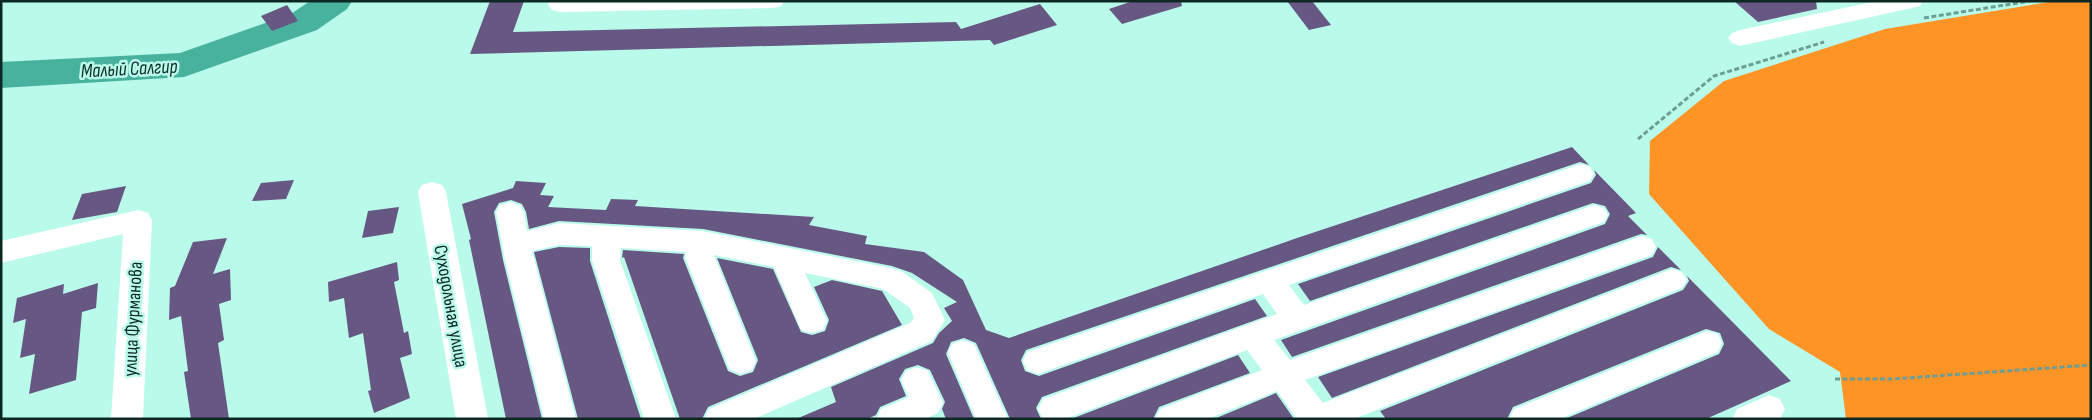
<svg xmlns="http://www.w3.org/2000/svg" width="2092" height="420" font-family="'Sofia Sans Condensed',sans-serif">
<rect width="100%" height="100%" fill="#b9faeb"/>
<!-- forest -->
<path fill="#fe9326" d="M 2055,1 L 2091,1 L 2091,419 L 1846,419 L 1840,372 L 1769,329 L 1649,194 L 1650,141 L 1724,81 L 1885,29 Z"/>
<g fill="none" stroke-linecap="round" stroke-linejoin="round">
<!-- river -->
<path fill="#48b29f" fill-rule="evenodd" d="M 310,1 L 352,1 L 347,9 L 317,30 L 184,77 L 1,88 L 1,62 L 180,53 L 291,14 Z"/>
</g>
<!-- building -->
<path fill="#665882" d="M 490,1 L 524,1 L 513,32 L 956,22 L 961,29 L 1040,4 L 1057,25 L 994,45 L 990,40 L 470,54 Z
M 1133,1 L 1181,1 L 1182,6 L 1122,24 L 1109,9 Z
M 1287,1 L 1312,1 L 1331,25 L 1309,30 Z
M 1734,1 L 1816,1 L 1817,9 L 1758,22 Z
M 287,5 L 298,21 L 272,31 L 261,16 Z
M 1572,147 L 1589,165 L 1580,162 L 1026,350 L 1021,360 L 1025,371 L 1039,376 L 1255,299 L 1267,316 L 1042,397 L 1036,408 L 1041,419 L 1010,419 L 976,343 L 964,338 L 951,342 L 946,354 L 974,419 L 946,419 L 942,409 L 945,402 L 930,370 L 918,365 L 905,369 L 899,379 L 906,396 L 880,407 L 876,415 L 867,419 L 796,419 L 836,402 L 831,387 L 933,343 L 939,333 L 952,321 L 944,308 L 957,302 L 912,273 L 892,266 L 703,229 L 559,221 L 529,229 L 526,212 L 522,204 L 511,200 L 499,203 L 494,212 L 503,260 L 542,419 L 506,419 L 469,240 L 471,239 L 462,204 L 513,188 L 516,181 L 546,183 L 540,195 L 554,196 L 548,207 L 606,210 L 611,199 L 638,200 L 635,206 L 814,217 L 809,225 L 867,236 L 865,244 L 924,252 L 963,280 L 986,330 L 1009,338 L 1297,238 Z
M 1594,170 L 1636,213 L 1628,216 L 1647,235 L 1641,234 L 1292,357 L 1281,340 L 1605,224 L 1610,214 L 1605,206 L 1593,203 L 1310,301 L 1298,284 L 1591,183 L 1596,175 Z
M 294,180 L 286,199 L 252,201 L 261,183 Z
M 126,186 L 117,212 L 72,220 L 82,194 Z
M 399,207 L 393,233 L 362,238 L 368,211 Z
M 227,238 L 213,274 L 230,269 L 231,300 L 219,304 L 224,340 L 218,343 L 229,419 L 191,419 L 184,372 L 188,371 L 181,316 L 169,320 L 170,288 L 175,286 L 193,242 Z
M 559,247 L 590,248 L 590,261 L 641,419 L 578,419 L 534,252 Z
M 1658,247 L 1681,270 L 1671,267 L 1332,398 L 1318,377 L 1653,257 Z
M 623,250 L 684,254 L 683,258 L 728,371 L 740,376 L 753,372 L 758,360 L 717,258 L 773,269 L 801,332 L 812,335 L 825,331 L 829,320 L 814,287 L 832,280 L 882,291 L 902,325 L 708,407 L 702,419 L 680,419 L 624,257 L 622,258 Z
M 397,262 L 399,280 L 394,282 L 404,333 L 408,331 L 412,354 L 400,358 L 410,398 L 374,413 L 368,391 L 371,390 L 363,333 L 349,338 L 344,298 L 329,302 L 328,282 Z
M 1687,276 L 1791,381 L 1706,419 L 1565,419 L 1719,354 L 1724,344 L 1720,333 L 1706,329 L 1513,407 L 1507,419 L 1386,419 L 1380,411 L 1683,290 L 1689,281 Z
M 98,283 L 96,308 L 82,312 L 76,380 L 29,394 L 35,354 L 20,358 L 26,319 L 13,323 L 17,298 L 64,284 L 63,294 Z
M 1238,355 L 1250,373 L 1159,407 L 1153,419 L 1071,419 Z
M 1276,393 L 1294,419 L 1214,419 Z"/>
<g fill="none" stroke-linecap="round" stroke-linejoin="round">
<!-- path -->
<path stroke="#6d9e93" stroke-width="3" stroke-dasharray="5 2.5" stroke-linecap="butt" d="M 1924,18 L 2030,1
M 1638,139 L 1714,76 L 1824,42
M 1835,379 L 1892,379 L 2091,365"/>
<!-- minor -->
<path fill="#fff" fill-rule="evenodd" d="M 549,1 L 784,1 L 781,6 L 773,8 L 560,12 L 552,10 L 548,5 Z
M 1877,1 L 1923,1 L 1920,6 L 1912,8 L 1740,46 L 1732,43 L 1728,38 L 1732,33 L 1740,30 Z
M 1581,164 L 1590,167 L 1594,174 L 1590,181 L 1289,285 L 1304,305 L 1594,205 L 1604,208 L 1608,215 L 1604,222 L 1274,340 L 1290,360 L 1642,236 L 1652,239 L 1656,247 L 1652,255 L 1305,380 L 1323,403 L 1672,269 L 1682,272 L 1687,280 L 1682,288 L 1354,419 L 1297,419 L 1277,391 L 1208,419 L 1155,419 L 1160,409 L 1262,370 L 1247,350 L 1065,419 L 1043,419 L 1038,409 L 1043,399 L 1277,314 L 1263,294 L 1038,374 L 1027,370 L 1023,361 L 1027,352 Z
M 432,182 L 442,185 L 446,192 L 488,419 L 456,419 L 418,192 L 422,185 Z
M 510,202 L 520,205 L 524,212 L 527,231 L 559,223 L 703,231 L 891,268 L 901,271 L 932,293 L 945,320 L 932,341 L 754,419 L 704,419 L 709,409 L 910,323 L 914,318 L 910,308 L 883,289 L 805,273 L 827,321 L 823,330 L 812,333 L 801,330 L 774,267 L 714,255 L 756,361 L 752,370 L 741,374 L 730,370 L 726,361 L 685,257 L 686,252 L 621,248 L 620,260 L 676,419 L 644,419 L 592,260 L 592,246 L 559,245 L 532,251 L 576,419 L 544,419 L 505,260 L 496,212 L 500,205 Z
M 138,210 L 148,213 L 152,220 L 143,419 L 111,419 L 123,234 L 1,263 L 1,241 Z
M 1707,331 L 1718,334 L 1722,343 L 1718,352 L 1560,419 L 1509,419 L 1514,409 Z
M 963,340 L 974,344 L 1008,419 L 976,419 L 948,353 L 952,344 Z
M 917,367 L 928,371 L 943,403 L 938,413 L 925,419 L 876,419 L 881,409 L 909,397 L 901,380 L 906,371 Z
M 1769,395 L 1780,399 L 1785,409 L 1780,419 L 1732,419 L 1737,409 Z"/>
</g>
<g text-anchor="middle" stroke-width="5" stroke-linejoin="round" paint-order="stroke">
<!-- street labels -->
<g font-size="19" fill="#0d2823" stroke="#b9faeb">
<text transform="translate(452 306) rotate(80)" y="7">Суходольная улица</text>
<text transform="translate(132 319) rotate(-87)" y="7">улица Фурманова</text>
</g>
<!-- water labels -->
<g font-size="20" font-style="italic" fill="#0f302a" stroke="#b9faeb">
<text transform="translate(129 68) rotate(-3)" y="7">Малый Салгир</text>
</g>
</g>
<!-- border -->
<rect width="2092" height="420" fill="none" stroke="#0d2823" stroke-width="5"/>
</svg>
